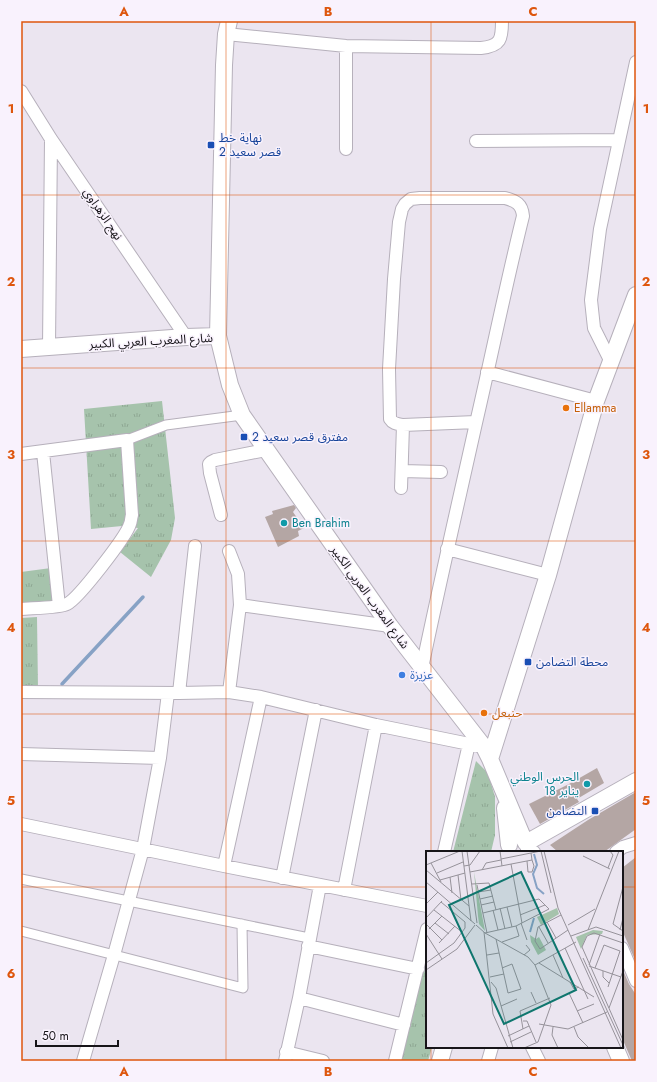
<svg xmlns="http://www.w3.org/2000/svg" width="657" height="1082" font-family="Jost,'Noto Sans Arabic',sans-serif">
<defs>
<pattern id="grass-tufts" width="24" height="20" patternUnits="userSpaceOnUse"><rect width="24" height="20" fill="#a6c3ac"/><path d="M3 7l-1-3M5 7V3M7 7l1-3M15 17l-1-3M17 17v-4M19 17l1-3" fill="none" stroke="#8ea793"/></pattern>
</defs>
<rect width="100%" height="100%" fill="#ebe5f0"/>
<!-- grass -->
<path fill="url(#grass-tufts)" d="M 162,401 L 175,518 L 171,540 L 151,577 L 120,552 L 138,528 L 122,526 L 91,529 L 84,409 Z
M 51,568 L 54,601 L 21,604 L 21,572 Z
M 37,617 L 38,689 L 21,689 L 21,618 Z
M 476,761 L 488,773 L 495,797 L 495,835 L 491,852 L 453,852 Z
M 427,954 L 427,1047 L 432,1047 L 428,1061 L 400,1061 Z"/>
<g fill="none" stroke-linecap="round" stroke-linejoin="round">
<!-- stream -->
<path stroke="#87a2c5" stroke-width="3.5" d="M 62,684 L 143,597"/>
</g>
<!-- building -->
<path fill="#b4a6a4" d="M 294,505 L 296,508 L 293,512 L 304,528 L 298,531 L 299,536 L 278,547 L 265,517 L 273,514 L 272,511 Z
M 597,768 L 604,783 L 577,799 L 579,802 L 540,824 L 529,804 L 569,784 Z
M 636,792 L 636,829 L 604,852 L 558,852 L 550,845 L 588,820 Z
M 636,857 L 636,962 L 622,930 L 622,868 Z
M 622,968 L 629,984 L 636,995 L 636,1061 L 632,1061 L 622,1038 Z"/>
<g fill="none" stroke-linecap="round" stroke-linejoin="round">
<defs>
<path id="pedestrian" d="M 127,440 L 166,425 L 242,415
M 21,879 L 309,938
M 21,931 L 243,988 L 242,924"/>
<path id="minor" d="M 226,34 L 346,46 L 481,48 C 501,46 502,39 502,21
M 346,46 L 346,149
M 21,91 L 51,139 L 186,337
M 476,141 L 619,140
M 49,347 L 51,139
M 611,362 L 594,328 L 591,300 L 600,229 L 636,62
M 487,372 L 596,401
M 43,452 L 59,606
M 21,454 L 127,440 L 132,515 C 131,518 131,522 130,524 C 126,537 78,599 67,604 C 60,608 30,608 21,609
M 402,471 L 441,472
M 401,488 L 403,425
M 221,515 L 210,473 L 209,464 L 211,462 L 215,460 L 266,450
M 447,549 L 548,575
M 229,551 L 238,574 L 240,605
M 422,668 C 439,586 458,504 476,423 C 492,354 506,284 523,216 C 522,204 516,201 505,198 L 420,198 L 411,199 L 405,204 L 402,209 L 399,222 L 394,279 L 389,369 L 390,419 C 393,424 398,424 403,425 L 476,422
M 21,692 L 179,693 L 229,692 L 261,697 L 376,725 L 484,747
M 229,692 L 240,605 L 390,626
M 179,693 L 195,546
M 21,754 L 160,758
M 21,824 L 224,866 L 427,906
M 527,850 L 534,852
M 444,852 L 469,744
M 616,852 L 623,847 L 636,843
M 224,866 L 261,697
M 282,878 L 316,710
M 344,890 L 376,725
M 308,946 L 418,969
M 622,948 L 636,981
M 299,998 L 404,1025
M 532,1047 L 539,1061
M 286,1052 L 323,1061
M 83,1061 L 114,955 L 143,849 L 160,758 L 168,693
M 285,1061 L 299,998 L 320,885
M 395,1061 L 427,929
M 488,1061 L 492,1047"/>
<path id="tertiary" d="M 218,336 L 224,65 L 226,34 L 229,21
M 21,349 L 186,337 L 218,336 L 230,385 L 242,415 L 390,626 L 484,747 L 490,759 L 524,840
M 490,759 L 548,575 L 596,401 L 636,295
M 505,808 L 509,845
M 526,843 L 636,781
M 615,1047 L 621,1061
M 440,1061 L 444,1047"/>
</defs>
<!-- pedestrian casing -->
<use href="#pedestrian" stroke="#b6b0bb" stroke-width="11"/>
<!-- minor casing -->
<use href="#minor" stroke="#b6b0bb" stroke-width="14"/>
<!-- tertiary casing -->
<use href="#tertiary" stroke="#b6b0bb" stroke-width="18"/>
<!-- pedestrian -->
<use href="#pedestrian" stroke="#fff" stroke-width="9"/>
<!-- minor -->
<use href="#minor" stroke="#fff" stroke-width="12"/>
<!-- tertiary -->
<use href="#tertiary" stroke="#fff" stroke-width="16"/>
</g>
<!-- grid -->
<path fill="none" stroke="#de560d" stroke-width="1" stroke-opacity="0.55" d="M 226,21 L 226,1061M 431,21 L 431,852M 21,195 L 636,195M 21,368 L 636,368M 21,541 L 636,541M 21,714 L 636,714M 21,887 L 427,887M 622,887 L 636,887M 431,1047 L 431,1061"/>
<!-- markers -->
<g fill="#1a4fb4" stroke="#f9f2fd" stroke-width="1.5">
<rect x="207" y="141" width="8" height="8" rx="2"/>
<rect x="240" y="433" width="8" height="8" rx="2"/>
<rect x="524" y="658" width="8" height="8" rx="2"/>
<rect x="591" y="807" width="8" height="8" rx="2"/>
</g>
<g fill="#e8710a" stroke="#f9f2fd" stroke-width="1.5">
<circle cx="566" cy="408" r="4"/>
<circle cx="484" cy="713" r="4"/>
</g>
<g fill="#0f9aa8" stroke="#f9f2fd" stroke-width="1.5">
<circle cx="284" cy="523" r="4"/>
<circle cx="587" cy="784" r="4"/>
</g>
<circle fill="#3f7fe0" stroke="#f9f2fd" stroke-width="1.5" cx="402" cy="675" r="4"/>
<g text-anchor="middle" stroke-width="3" stroke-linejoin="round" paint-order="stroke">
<!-- transit labels -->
<g font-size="12" fill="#164399" stroke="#f9f2fd" text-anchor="start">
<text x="219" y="142">نهاية خط<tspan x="219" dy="14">قصر سعيد 2</tspan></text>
<text x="252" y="441">مفترق قصر سعيد 2</text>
<text x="536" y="666">محطة التضامن</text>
<text x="587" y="815" text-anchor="end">التضامن</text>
</g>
<!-- street labels -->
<g font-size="12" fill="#171519" stroke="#f9f2fd">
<text transform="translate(103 214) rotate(56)" y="4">نهج الزهراوي</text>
<text transform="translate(151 341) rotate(-3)" y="4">شارع المغرب العربي الكبير</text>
<text transform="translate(370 597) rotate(54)" y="4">شارع المغرب العربي الكبير</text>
</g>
<!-- food labels -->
<g font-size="12" fill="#c56008" stroke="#f9f2fd" text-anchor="start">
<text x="574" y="412">Ellamma</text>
<text x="492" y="717">حنبعل</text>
</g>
<!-- culture labels -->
<g font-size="12" fill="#0d838f" stroke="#f9f2fd" text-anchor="start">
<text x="292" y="527">Ben Brahim</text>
<text x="579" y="781" text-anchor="end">الحرس الوطني<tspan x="579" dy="14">18 يناير</tspan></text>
</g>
<!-- shop labels -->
<g font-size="12" fill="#366cbe" stroke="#f9f2fd" text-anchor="start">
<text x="410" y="679">عزيزة</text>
</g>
</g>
<!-- overview -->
<g transform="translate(426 851)">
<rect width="197" height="197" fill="#ebe5f0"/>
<path d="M 48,21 L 59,80 L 53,73 L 52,65 ZM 131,57 L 133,63 L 115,74 L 111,66 ZM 167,79 L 177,80 L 176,83 L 161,84 L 155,98 L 150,86 ZM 104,84 L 110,88 L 113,86 L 120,99 L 112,104 L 105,91 Z" fill="#a6c3ac"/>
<path fill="none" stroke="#87a2c5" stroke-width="2" d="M 108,3 L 111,14 L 107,23 L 111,37 L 118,43M 104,81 L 108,67"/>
<path fill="none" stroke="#96929a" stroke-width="1" d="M 36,0 L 45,70M 41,0 L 51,72M 74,0 L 76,15M 115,0 L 125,42M 118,0 L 132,57 L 195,197M 157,5 L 184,18M 75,8 L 115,0M 101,10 L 102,21 L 106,21 L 108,15 L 106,9M 5,12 L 15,31M 85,13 L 96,72M 0,14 L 34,0M 38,15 L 44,14 L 54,0M 182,17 L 187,4 L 184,0M 0,19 L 43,55M 56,19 L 60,12 L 75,9M 44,21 L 106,9 L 105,2M 11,22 L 37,11M 32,24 L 35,49M 24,26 L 26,42M 14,29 L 39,22M 0,31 L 49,73M 46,33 L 63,32 L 70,59M 51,34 L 61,82M 197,36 L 187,73 L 197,80M 52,41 L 65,39M 54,48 L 67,45M 0,53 L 12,41M 55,54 L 68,51M 81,56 L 86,76M 74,57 L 79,78M 8,59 L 36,81M 67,59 L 72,79M 57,62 L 113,48 L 123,58 L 90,75 L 59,82M 94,64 L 119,54M 135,64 L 112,76 L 109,90 L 114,98 L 142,79M 0,67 L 16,50M 121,71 L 130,87M 9,72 L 23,83M 95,72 L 101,89M 0,73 L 16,89M 50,74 L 59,82 L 102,106 L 109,114 L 150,91M 142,74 L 169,58M 113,76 L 122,92M 3,78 L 16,65M 162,79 L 193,0M 194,79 L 197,67M 58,81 L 67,163 L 82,197M 0,83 L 16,108M 145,85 L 170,76 L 197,85M 70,88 L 82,142 L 95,138 L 86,113 L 76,117M 76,91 L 93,85 L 90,75M 13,92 L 29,75M 197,92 L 168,82 L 161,85 L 156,96 L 197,189M 139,97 L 162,148M 61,104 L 73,102M 98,104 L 104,99 L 100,94M 127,104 L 137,127M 157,107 L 197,194M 0,112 L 28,92 L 39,77 L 39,71 L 15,51M 113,112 L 168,146M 163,114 L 174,83M 163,115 L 195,126M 169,117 L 178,94 L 194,100 L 182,136M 0,119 L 31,98 L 49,74M 177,120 L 177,126 L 183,132M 64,126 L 78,123M 65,131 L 70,137 L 87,197M 144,131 L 148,138 L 153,136M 105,141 L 110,152M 143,142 L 157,172M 75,155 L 91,148M 183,157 L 197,120M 151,160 L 168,153M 97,170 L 101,170 L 110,191M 113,173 L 142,178 L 181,161M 127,176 L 126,184 L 132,197M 148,176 L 152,186 L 163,197M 97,178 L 94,160 L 124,147M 82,185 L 103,175M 84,191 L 105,181M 98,197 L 112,191 L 125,154 L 109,114"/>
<path fill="#0f766e" fill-opacity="0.15" stroke="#0f766e" stroke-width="2" d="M 95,21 L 150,139 L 78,173 L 23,54 Z"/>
<rect width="197" height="197" fill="none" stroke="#171519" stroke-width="2"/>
</g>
<!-- border -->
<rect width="657" height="1082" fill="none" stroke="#f9f2fd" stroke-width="44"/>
<!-- scale -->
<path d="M36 1040v6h82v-6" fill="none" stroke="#171519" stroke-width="2"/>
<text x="42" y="1040" font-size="12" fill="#171519" stroke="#f9f2fd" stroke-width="3" paint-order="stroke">50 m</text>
<rect x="22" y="22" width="613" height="1038" fill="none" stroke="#de560d" stroke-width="1.5"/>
<g font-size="13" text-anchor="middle" font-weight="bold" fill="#de560d">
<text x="124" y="16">A</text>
<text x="328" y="16">B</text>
<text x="533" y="16">C</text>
<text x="11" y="113">1</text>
<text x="646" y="113">1</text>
<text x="11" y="286">2</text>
<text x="646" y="286">2</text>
<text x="11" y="459">3</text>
<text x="646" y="459">3</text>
<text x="11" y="632">4</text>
<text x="646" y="632">4</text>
<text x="11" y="805">5</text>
<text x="646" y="805">5</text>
<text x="11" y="978">6</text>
<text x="646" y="978">6</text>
<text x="124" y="1076">A</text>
<text x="328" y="1076">B</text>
<text x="533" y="1076">C</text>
</g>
</svg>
